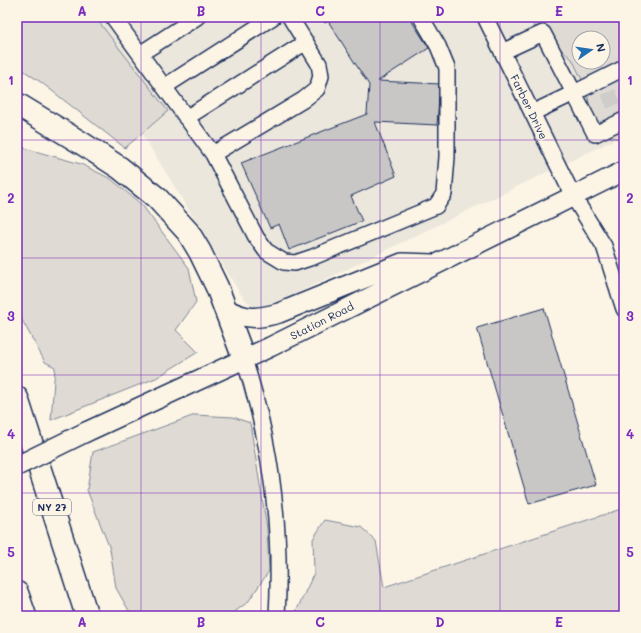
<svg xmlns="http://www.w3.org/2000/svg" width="641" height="633" font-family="Mali,sans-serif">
<rect width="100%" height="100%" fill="#fcf5e5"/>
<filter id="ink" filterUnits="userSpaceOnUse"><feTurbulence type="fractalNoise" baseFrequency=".025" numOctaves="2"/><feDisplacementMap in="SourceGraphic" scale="8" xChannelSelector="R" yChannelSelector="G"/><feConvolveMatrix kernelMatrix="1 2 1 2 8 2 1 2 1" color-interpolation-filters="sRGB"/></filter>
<g filter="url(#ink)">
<!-- built -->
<path fill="#ece7dc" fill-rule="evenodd" d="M 70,17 L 624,17 L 624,135 L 281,301 L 255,308 L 243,298 ZM 579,38 L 603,38 L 603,62 L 579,62 Z"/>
<!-- green -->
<path fill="#dfdbd4" stroke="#7d8599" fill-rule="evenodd" d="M 17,17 L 95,17 L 168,111 L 125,148 L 42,83 L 17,66 Z
M 524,17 L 624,17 L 624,140 L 596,134 L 591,118 L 587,90 L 572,59 ZM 579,38 L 603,38 L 603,62 L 579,62 Z
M 17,146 L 81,164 L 111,179 L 142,205 L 189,268 L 196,302 L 176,330 L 198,352 L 156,378 L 51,420 L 55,367 L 45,362 L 22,320 L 17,296 Z
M 621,213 L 624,213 L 624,248 L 619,226 Z
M 195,415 L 233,417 L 250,423 L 267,528 L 269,571 L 248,602 L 229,616 L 132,616 L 116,588 L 110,549 L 87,490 L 93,452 Z
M 624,508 L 624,616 L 294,616 L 314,573 L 313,539 L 325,520 L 361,527 L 376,541 L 384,587 Z"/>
<!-- building -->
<path fill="#c8c7c6" stroke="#1b2f5e" d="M 321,17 L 409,17 L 429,48 L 378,81 L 440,84 L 437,125 L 375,122 L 396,176 L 351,196 L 362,221 L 289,250 L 279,224 L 270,228 L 241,163 L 367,114 L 369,85 L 328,21 L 325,23 Z
M 544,308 L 596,485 L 529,504 L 477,328 Z"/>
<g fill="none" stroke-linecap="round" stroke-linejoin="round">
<!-- minor-tunnel -->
<path stroke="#cfcdca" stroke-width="15" stroke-dasharray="15 8" stroke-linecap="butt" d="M 608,92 L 618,114"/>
<defs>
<path id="minor" d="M 113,17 L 213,154 L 256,237 L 266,251 L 284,262 L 295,263 L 313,257 L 436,206 L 444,194 L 447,157 L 447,68 L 438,46 L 421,17
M 485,17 L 573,196 L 604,246 L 624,309
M 502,52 L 543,33 L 574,93 L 624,68
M 140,54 L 197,17
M 164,87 L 273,17
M 532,113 L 574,93 L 595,134 L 624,120
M 186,118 L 306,42
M 213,154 L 303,100 L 317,89 L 321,76 L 319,64 L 290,17
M 244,359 C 271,442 282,529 277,616"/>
<path id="major" d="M 226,309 C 246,320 258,319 279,313 L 402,263 L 433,264
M 86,432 L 270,347 L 624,171"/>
<path id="highway" d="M 17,104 L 83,144 L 120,168 L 157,198 L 188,232 L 200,252 L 217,287 L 244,359
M 17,398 L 87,616
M 17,593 L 25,616"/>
</defs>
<!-- minor casing -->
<use href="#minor" stroke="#1b2f5e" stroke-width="18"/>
<!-- major casing -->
<use href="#major" stroke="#1b2f5e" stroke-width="22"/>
<!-- highway casing -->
<use href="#highway" stroke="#1b2f5e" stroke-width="25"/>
<!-- minor -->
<use href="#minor" stroke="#fcf5e5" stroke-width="15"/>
<!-- major -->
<use href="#major" stroke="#fcf5e5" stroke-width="19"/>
<!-- highway -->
<use href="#highway" stroke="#fcf5e5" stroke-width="22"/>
<defs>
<path id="major-bridge" d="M 17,466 L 86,432"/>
</defs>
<!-- major-bridge casing -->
<use href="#major-bridge" stroke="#1b2f5e" stroke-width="22" stroke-linecap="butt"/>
<!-- major-bridge -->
<use href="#major-bridge" stroke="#fcf5e5" stroke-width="19"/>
</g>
</g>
<!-- grid -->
<path fill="none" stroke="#7b2cbf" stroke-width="1" stroke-opacity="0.55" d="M 141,17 L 141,616M 261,17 L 261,616M 380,17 L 380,616M 500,17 L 500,616M 17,140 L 624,140M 17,258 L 624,258M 17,375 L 624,375M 17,493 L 624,493"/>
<g text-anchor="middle" stroke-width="3" stroke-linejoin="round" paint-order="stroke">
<!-- shield labels -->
<rect fill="#fcf5e5" stroke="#5e6a86" stroke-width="1" x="33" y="499" width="38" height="16" rx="3"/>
<g font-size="10" font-weight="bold" fill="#1b2f5e">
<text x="52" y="511">NY 27</text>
</g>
<!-- street labels -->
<g font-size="11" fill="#1b2f5e" stroke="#fcf5e5">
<text transform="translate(529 107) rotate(64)" y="4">Farber Drive</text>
<text transform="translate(322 321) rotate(-27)" y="4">Station Road</text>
</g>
</g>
<!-- margin -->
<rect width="641" height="633" fill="none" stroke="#fcf5e5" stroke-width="44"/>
<!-- north arrow -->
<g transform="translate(591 50) rotate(77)"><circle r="19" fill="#fcf5e5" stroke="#a2a6af"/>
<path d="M0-3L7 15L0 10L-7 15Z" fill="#1f6fb2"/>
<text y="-6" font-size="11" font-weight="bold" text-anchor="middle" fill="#1b2f5e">N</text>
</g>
<rect x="22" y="22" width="597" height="589" fill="none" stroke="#7b2cbf" stroke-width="1.5"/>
<g font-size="13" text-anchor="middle" font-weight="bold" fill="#7b2cbf">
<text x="82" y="16">A</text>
<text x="201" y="16">B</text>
<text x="320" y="16">C</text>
<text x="440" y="16">D</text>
<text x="559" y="16">E</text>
<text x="11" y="85">1</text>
<text x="630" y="85">1</text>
<text x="11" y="203">2</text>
<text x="630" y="203">2</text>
<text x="11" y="321">3</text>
<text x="630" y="321">3</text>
<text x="11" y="439">4</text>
<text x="630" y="439">4</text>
<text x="11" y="557">5</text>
<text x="630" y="557">5</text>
<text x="82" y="627">A</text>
<text x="201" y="627">B</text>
<text x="320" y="627">C</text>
<text x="440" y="627">D</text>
<text x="559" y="627">E</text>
</g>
</svg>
